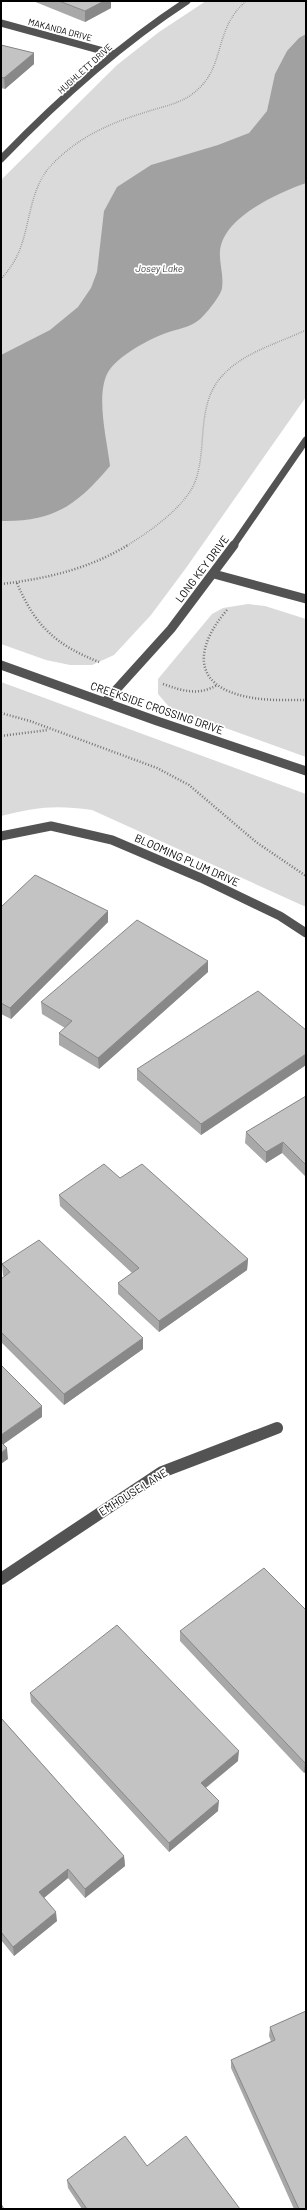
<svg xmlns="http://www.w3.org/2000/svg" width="307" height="2210" font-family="Barlow,sans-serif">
<rect width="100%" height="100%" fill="#fff"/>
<!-- green -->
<path fill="#dadada" d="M 206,1 L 306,1 L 306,397 L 186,568 L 151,615 L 114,655 L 92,665 L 70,665 L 46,660 L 1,644 L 1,180 L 117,65 L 159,32 Z
M 248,604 L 265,606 L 306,619 L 306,757 L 170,708 L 158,694 L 158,679 L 212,614 L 223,608 Z
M 1,682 L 306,794 L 306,907 L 92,810 C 55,805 37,807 1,816 Z"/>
<!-- water -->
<path fill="#a1a1a1" d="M 306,34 L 306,183 C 278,193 223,217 220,251 C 219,263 224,276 222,288 C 221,295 209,310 204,315 C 195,326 182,328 169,332 C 151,338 116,356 107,374 C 96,398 107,440 110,466 C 77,505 54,522 1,521 L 1,355 L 50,330 L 78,307 L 91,288 L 97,272 L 104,211 L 117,187 L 151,165 L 218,145 L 249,133 L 267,111 L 275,74 L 287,51 L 299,38 Z"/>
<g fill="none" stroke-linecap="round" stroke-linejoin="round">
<!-- path-far1 -->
<path stroke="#757575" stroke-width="1.5" stroke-dasharray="0.5 1.5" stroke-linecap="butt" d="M 1,279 C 8,271 14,263 18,254 C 30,227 29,193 48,169 C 73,140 107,124 143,113 C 160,107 182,104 196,91 C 226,66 213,30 246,1
M 126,546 C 148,533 185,507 195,482 C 208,448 195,404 223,375 C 244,352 279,343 306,330"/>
<!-- path -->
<path stroke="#757575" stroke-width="2.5" stroke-dasharray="1 2" stroke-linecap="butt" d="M 17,583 C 35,626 56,645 99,662
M 1,584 C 45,579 89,569 128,545
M 227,610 C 195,647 191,686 248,697 C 267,701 287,700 306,700
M 163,684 C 183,691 198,696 217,685
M 1,713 L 30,721 L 157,768 L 189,785 L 256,842 L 306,876
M 1,736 L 48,730"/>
<!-- minor-far2 -->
<path stroke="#535353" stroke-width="7" d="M 1,23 L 114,54
M 1,159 C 58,100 118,46 187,1
M 233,546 L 306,440"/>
<!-- minor-far1 -->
<path stroke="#535353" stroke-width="9" d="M 214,574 L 306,599
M 1,665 L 157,721 L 306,771
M 105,702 L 171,629 L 234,545
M 1,836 L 51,826 L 112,840 L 201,878 L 280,916 L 306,933"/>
<!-- minor -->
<path stroke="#535353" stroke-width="12" d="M 1,1579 L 162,1472 L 277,1428"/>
</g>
<!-- wall -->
<path fill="#a8a8a8" d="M 33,1 L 113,1 L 111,2 L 111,8 L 85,22 Z
M 1,45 L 34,53 L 34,64 L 5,89 L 1,88 Z
M 1,907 L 108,911 L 108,922 L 11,1019 L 1,1014 Z
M 208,972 L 99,1069 L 59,1045 L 59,1033 L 65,1028 L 42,1014 L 41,1002 Z
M 306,1030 L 306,1065 L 201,1135 L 137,1080 L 137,1069 Z
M 306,1096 L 306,1177 L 282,1153 L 266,1163 L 245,1143 L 246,1132 Z
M 120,1178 L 248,1259 L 247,1270 L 159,1332 L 118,1294 L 118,1283 L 132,1273 L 60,1206 L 59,1195 Z
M 2,1264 L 143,1349 L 64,1405 L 1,1342 L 1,1279 L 4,1277 L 3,1275 Z
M 306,1610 L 306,1771 L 304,1773 L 180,1641 L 180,1631 Z
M 30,1693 L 238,1761 L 206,1788 L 218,1811 L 169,1852 L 31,1702 Z
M 1,1718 L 124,1856 L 125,1866 L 85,1898 L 68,1878 L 44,1898 L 57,1921 L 14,1956 L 1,1940 Z
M 306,2011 L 306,2209 L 294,2209 L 231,2068 L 231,2060 L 271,2041 L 269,2036 L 270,2027 Z
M 67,2180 L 240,2209 L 82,2209 L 68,2188 Z"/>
<!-- shaded-wall -->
<path fill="#888" d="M 104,1 L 113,1 L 111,2 L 111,8 L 85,22 L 85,11 Z
M 34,53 L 34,64 L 5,89 L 4,78 Z
M 108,911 L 108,922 L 11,1019 L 10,1008 Z
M 208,961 L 208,972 L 99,1069 L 98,1058 Z
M 306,1054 L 306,1065 L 201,1135 L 201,1124 Z
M 283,1142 L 282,1153 L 266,1163 L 266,1152 Z
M 248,1259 L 247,1270 L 159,1332 L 159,1321 Z
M 143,1338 L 143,1349 L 64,1405 L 64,1394 Z
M 42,1406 L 42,1417 L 1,1446 L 1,1435 Z
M 7,1448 L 8,1459 L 1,1464 L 1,1453 Z
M 239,1751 L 238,1761 L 200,1792 L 201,1783 Z
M 306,1762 L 306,1771 L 304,1773 L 305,1763 Z
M 219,1801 L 218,1811 L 169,1852 L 169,1843 Z
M 124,1856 L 125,1866 L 85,1898 L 85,1889 Z
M 68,1869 L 68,1878 L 40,1901 L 39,1892 Z
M 56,1912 L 57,1921 L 14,1956 L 13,1947 Z"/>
<!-- building -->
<path fill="#c3c3c3" stroke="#888" d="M 59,1 L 104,1 L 85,11 Z
M 1,45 L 34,53 L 4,78 L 1,77 Z
M 35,875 L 108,911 L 10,1008 L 1,1003 L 1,907 Z
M 137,920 L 208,961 L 98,1058 L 59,1033 L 72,1021 L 41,1002 Z
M 258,991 L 306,1030 L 306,1054 L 201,1124 L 137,1069 Z
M 306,1096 L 306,1165 L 283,1142 L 266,1152 L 246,1132 Z
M 104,1164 L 120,1178 L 142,1164 L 248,1259 L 159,1321 L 118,1283 L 139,1268 L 59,1195 Z
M 39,1240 L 143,1338 L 64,1394 L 1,1332 L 1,1279 L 10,1272 L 2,1264 Z
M 1,1365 L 42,1406 L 1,1435 Z
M 1,1442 L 7,1448 L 1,1453 Z
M 264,1568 L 306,1610 L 306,1762 L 305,1763 L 180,1631 Z
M 117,1625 L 239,1751 L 201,1783 L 219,1801 L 169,1843 L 30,1693 Z
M 1,1718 L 124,1856 L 85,1889 L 68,1869 L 39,1892 L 56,1912 L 13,1947 L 1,1932 Z
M 306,2011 L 306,2209 L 299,2209 L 231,2060 L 275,2040 L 270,2027 Z
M 125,2136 L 147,2166 L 186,2136 L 240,2209 L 87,2209 L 67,2180 Z
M 1,2204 L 4,2209 L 1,2209 Z"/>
<g text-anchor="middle" stroke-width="3.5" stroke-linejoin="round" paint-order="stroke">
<!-- far-street labels -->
<g font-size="9" fill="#000" stroke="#fff">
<text transform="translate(60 30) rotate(15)" y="3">MAKANDA DRIVE</text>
<text transform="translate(85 69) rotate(-42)" y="3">HUGHLETT DRIVE</text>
</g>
<!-- far-water labels -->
<g font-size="10" font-style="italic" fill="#424242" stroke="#fff">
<text x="159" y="272">Josey Lake</text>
</g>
<!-- street labels -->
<g font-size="11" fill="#000" stroke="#fff">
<text transform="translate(202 569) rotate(-53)" y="4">LONG KEY DRIVE</text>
<text transform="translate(157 708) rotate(19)" y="4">CREEKSIDE CROSSING DRIVE</text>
<text transform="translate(187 860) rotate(24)" y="4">BLOOMING PLUM DRIVE</text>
<text transform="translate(133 1492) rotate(-32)" y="4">EMHOUSE LANE</text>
</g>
</g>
<!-- border -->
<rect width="307" height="2210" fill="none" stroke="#000000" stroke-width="4"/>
</svg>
